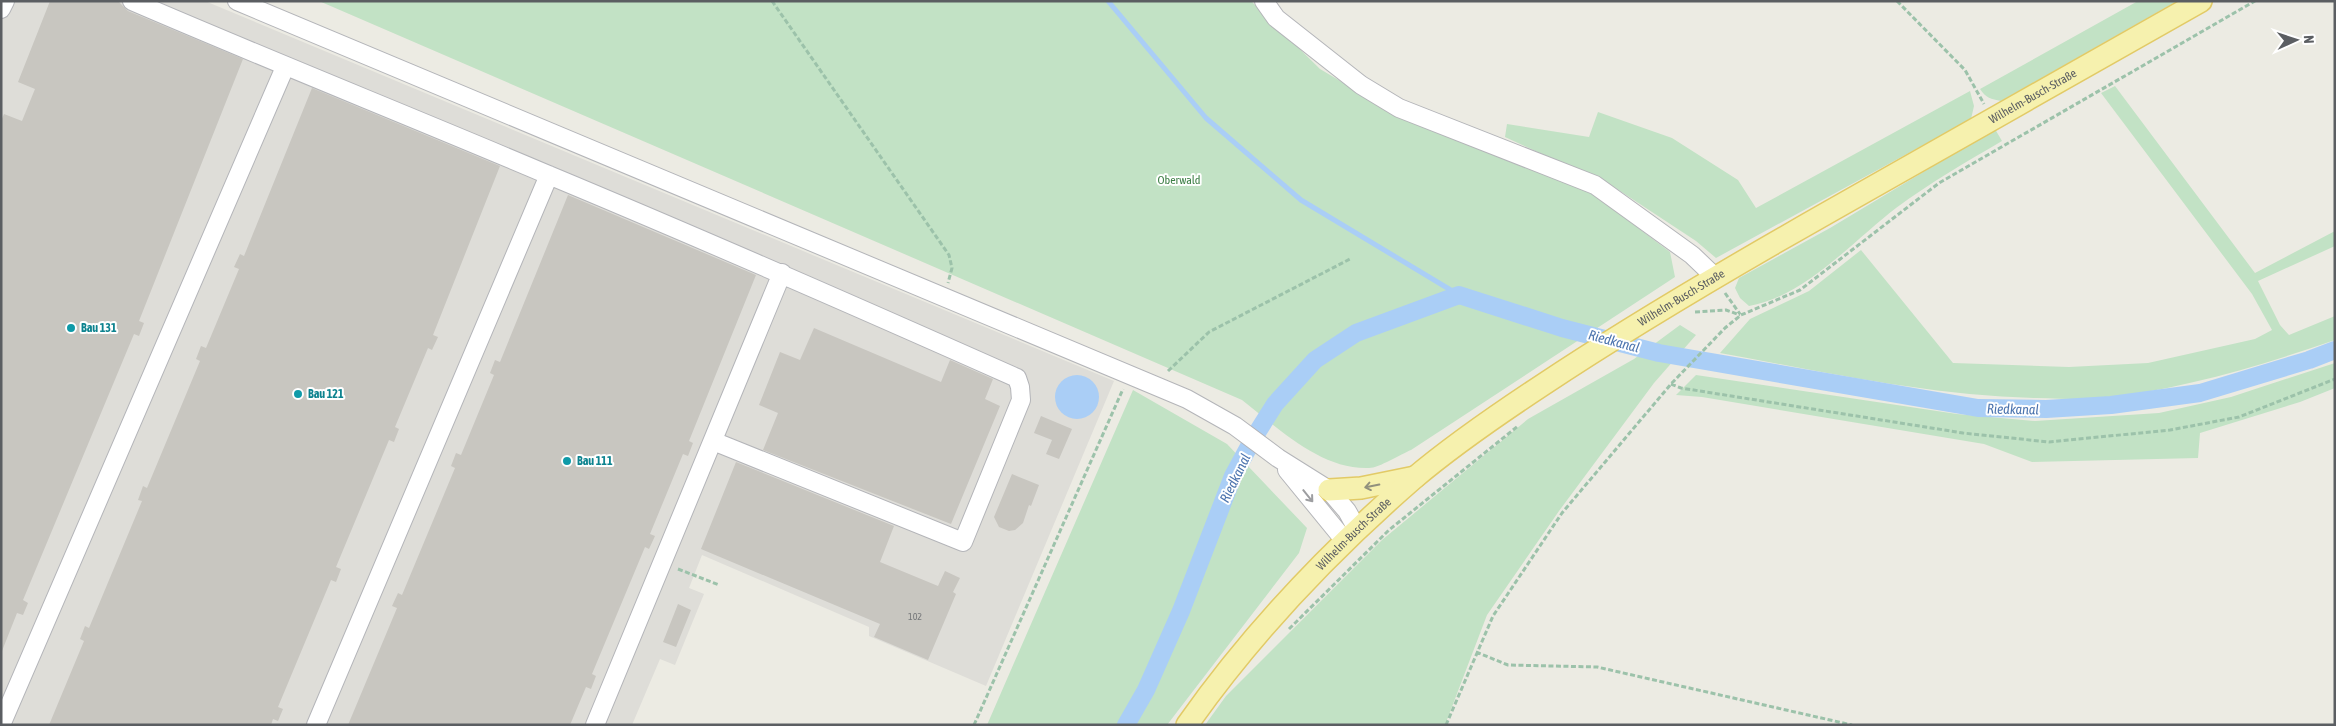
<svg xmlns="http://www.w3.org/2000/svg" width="2336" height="726" font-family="'Asap Condensed',sans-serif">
<rect width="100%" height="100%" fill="#ecebe3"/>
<!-- industrial -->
<path fill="#deddd8" d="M 1,1 L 205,1 L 1114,381 L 986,686 L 869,636 L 869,627 L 702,555 L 689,588 L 704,594 L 675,665 L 660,659 L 632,725 L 1,725 Z"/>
<!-- green -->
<path fill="#c2e2c5" d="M 319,1 L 1251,1 L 1320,69 L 1401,117 L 1593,194 L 1670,252 L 1675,277 L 1411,450 C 1401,454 1379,468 1369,468 C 1321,470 1278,428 1242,400 Z
M 2138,1 L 2177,1 L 2001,101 C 1991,99 1986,98 1980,89 Z
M 2115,86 L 2255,273 L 2335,231 L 2335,246 L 2258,281 L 2280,325 L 2289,335 L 2335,316 L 2335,340 C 2257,367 2176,391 2093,399 C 2075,400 2055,398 2037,398 C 1930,396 1825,372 1720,353 L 1750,319 L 1809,291 L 1861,250 L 1953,363 L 2069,367 L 2148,363 L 2255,339 L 2272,330 L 2252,294 L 2101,93 Z
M 1970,91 L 1974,106 L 1971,119 L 1716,258 L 1696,241 L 1614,187 L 1505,137 L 1507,124 L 1589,137 L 1598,112 L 1672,138 L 1738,180 L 1756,208 Z
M 1995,129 L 2002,141 C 1966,162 1930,183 1896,208 C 1853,241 1804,297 1749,306 L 1740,298 L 1735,288 L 1739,278 L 1830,228 Z
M 1680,325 L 1696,335 L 1654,383 L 1559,511 L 1487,615 L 1445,725 L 1205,725 L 1226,696 L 1382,540 L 1528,419 L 1634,359 Z
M 2335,363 L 2335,388 L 2300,402 L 2200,433 L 2198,458 L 2032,462 L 1984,444 L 1702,397 L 1676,395 L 1696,375 L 1957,414 L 2035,421 L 2159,413 L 2231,397 Z
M 1133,390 L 1227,444 L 1307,528 L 1299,553 L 1167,725 L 987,725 Z"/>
<!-- water -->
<path fill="#aacef6" d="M1055 397a22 22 0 1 1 44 0a22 22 0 1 1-44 0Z"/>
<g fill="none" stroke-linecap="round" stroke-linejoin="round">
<!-- stream -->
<path stroke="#aacef6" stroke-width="5" d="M 1108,1 L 1206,118 L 1301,200 L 1459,295"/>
<!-- canal -->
<path stroke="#aacef6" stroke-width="18" d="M 1126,725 L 1146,690 L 1181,611 L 1233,476 L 1253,439 L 1275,404 L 1315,360 L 1356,333 L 1459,295 L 1562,328 L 1659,353 L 1978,408 L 2046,409 L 2111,405 L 2200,393 L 2309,360 L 2335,350"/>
</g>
<!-- building -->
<path fill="#c8c6c0" d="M 50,1 L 118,1 L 128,11 L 243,59 L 139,321 L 144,323 L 139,336 L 134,334 L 23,600 L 28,603 L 23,615 L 17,613 L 2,651 L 1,121 L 4,114 L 22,121 L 35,89 L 18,82 Z
M 312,88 L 500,166 L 433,335 L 438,337 L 432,350 L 428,348 L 395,427 L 399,429 L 394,442 L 389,440 L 336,567 L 341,569 L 336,582 L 331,580 L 278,707 L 283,709 L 278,721 L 273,719 L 271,725 L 49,725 L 84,641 L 80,639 L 85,626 L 89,628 L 142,501 L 138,500 L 143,486 L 147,488 L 200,361 L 196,359 L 201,346 L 206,348 L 239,269 L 234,267 L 240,254 L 244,256 Z
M 568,195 L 756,275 L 689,441 L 693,443 L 688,456 L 683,454 L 650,534 L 655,536 L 649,549 L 645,547 L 592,674 L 596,676 L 591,689 L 586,687 L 570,725 L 348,725 L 397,608 L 392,606 L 398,593 L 402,595 L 455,468 L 451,466 L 456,453 L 461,455 L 494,375 L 490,373 L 495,360 L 500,362 Z
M 814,328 L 941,382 L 950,360 L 993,379 L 985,399 L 1000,406 L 951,524 L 763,450 L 778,413 L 759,405 L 780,352 L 800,360 Z
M 1041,416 L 1072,429 L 1059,459 L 1046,454 L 1052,440 L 1034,433 Z
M 736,462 L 894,526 L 880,562 L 938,586 L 945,571 L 960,578 L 953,592 L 956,594 L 928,660 L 874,637 L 880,624 L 701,549 Z
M 1012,474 L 1039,485 L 1031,506 L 1029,505 L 1023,523 L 1015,530 L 1009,531 L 999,527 L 994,517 Z
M 678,604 L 691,610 L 676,647 L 663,642 Z"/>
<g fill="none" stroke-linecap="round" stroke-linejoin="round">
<defs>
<path id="minor" d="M 132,1 C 271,61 412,117 551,176 C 707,241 862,309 1017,378 L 1020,387 L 1021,400 L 963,542 L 713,441
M 237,1 L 1187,399 L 1235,426 L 1278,458 L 1329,490 L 1347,511 L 1357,529
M 1264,1 L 1276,18 L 1361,85 L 1399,108 L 1595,185 L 1692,255 L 1715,277
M 1,9 L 5,1
M 1287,470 L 1345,541
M 1,725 L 285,67
M 316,725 L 549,175
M 595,725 L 782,273"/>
<g id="major">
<path d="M 1329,490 L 1361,488 L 1415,477"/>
<path id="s1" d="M 1187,725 C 1251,634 1329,552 1413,479 C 1453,445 1497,415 1541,386 C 1634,324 1730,268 1827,213 C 1952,142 2076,72 2201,1"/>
</g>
</defs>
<!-- minor casing -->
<use href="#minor" stroke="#b4b5b9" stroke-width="20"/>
<!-- major casing -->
<use href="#major" stroke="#e2ca66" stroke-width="24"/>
<!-- path -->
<path stroke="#9cc2aa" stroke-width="3" stroke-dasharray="5 2.5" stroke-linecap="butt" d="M 772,1 L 949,255 L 952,268 L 948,283
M 1897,1 L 1965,70 L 1984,104
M 1725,293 L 1740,314
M 1695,312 L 1726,310 L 1740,315
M 1168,371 L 1209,332 L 1350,259
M 1671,384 L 1681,388 L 1963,433 L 2049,442 L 2170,430 L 2239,417 L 2335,379
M 678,569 L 719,585
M 1289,629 L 1389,530 L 1518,426
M 1476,652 L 1508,665 L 1597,667 L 1852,725
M 974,725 L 1123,389
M 1446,725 L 1493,616 L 1562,513 L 1671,384 L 1725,328 L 1741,315 L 1800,290 L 1939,183 L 2255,1"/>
<!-- minor -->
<use href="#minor" stroke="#fff" stroke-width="18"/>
<!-- major -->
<use href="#major" stroke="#f6f1ae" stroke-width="21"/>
</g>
<!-- one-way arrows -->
<defs><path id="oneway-shaft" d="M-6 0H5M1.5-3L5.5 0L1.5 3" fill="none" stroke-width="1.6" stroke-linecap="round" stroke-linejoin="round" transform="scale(1.25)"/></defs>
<use stroke="#91917d" href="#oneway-shaft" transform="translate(1372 486) rotate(169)"/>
<use stroke="#9d9ea1" href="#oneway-shaft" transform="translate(1308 496) rotate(51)"/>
<!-- markers -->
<g fill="#0f9aa8" stroke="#fff" stroke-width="2">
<circle cx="71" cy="328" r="5"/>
<circle cx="298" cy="394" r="5"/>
<circle cx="567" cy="461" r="5"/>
</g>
<g text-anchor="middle" stroke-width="4" stroke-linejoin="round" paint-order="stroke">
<!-- number labels -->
<g font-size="10" fill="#76787a">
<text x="915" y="620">102</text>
</g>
<!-- street labels -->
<g font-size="12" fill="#5b5e62" stroke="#fff">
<text dy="4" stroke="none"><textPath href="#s1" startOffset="1064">Wilhelm-Busch-Straße</textPath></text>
<text dy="4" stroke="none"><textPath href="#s1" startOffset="659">Wilhelm-Busch-Straße</textPath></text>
<text dy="4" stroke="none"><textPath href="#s1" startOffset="254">Wilhelm-Busch-Straße</textPath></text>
</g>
<!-- park labels -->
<g font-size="12" fill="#3d7f46" stroke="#fff">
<text x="1179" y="184">Oberwald</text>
</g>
<!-- culture labels -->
<g font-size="12" font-weight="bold" fill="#0d838f" stroke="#fff" text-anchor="start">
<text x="81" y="332">Bau 131</text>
<text x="308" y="398">Bau 121</text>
<text x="577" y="465">Bau 111</text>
</g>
<!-- water labels -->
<g font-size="14" font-style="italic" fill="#4c74ae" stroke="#fff">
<text transform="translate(1614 341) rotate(15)" y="5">Riedkanal</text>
<text transform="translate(2013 409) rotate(1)" y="5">Riedkanal</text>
<text transform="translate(1235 478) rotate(-64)" y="5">Riedkanal</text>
</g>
</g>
<!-- border -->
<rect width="2336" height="726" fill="none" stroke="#5b5e62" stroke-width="5"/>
<!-- north arrow -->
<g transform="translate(2296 40) rotate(87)" stroke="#ffffff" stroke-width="4" paint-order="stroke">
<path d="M0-4L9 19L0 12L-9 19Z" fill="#5b5e62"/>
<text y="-8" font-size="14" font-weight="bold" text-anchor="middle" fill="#5b5e62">N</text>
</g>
</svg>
